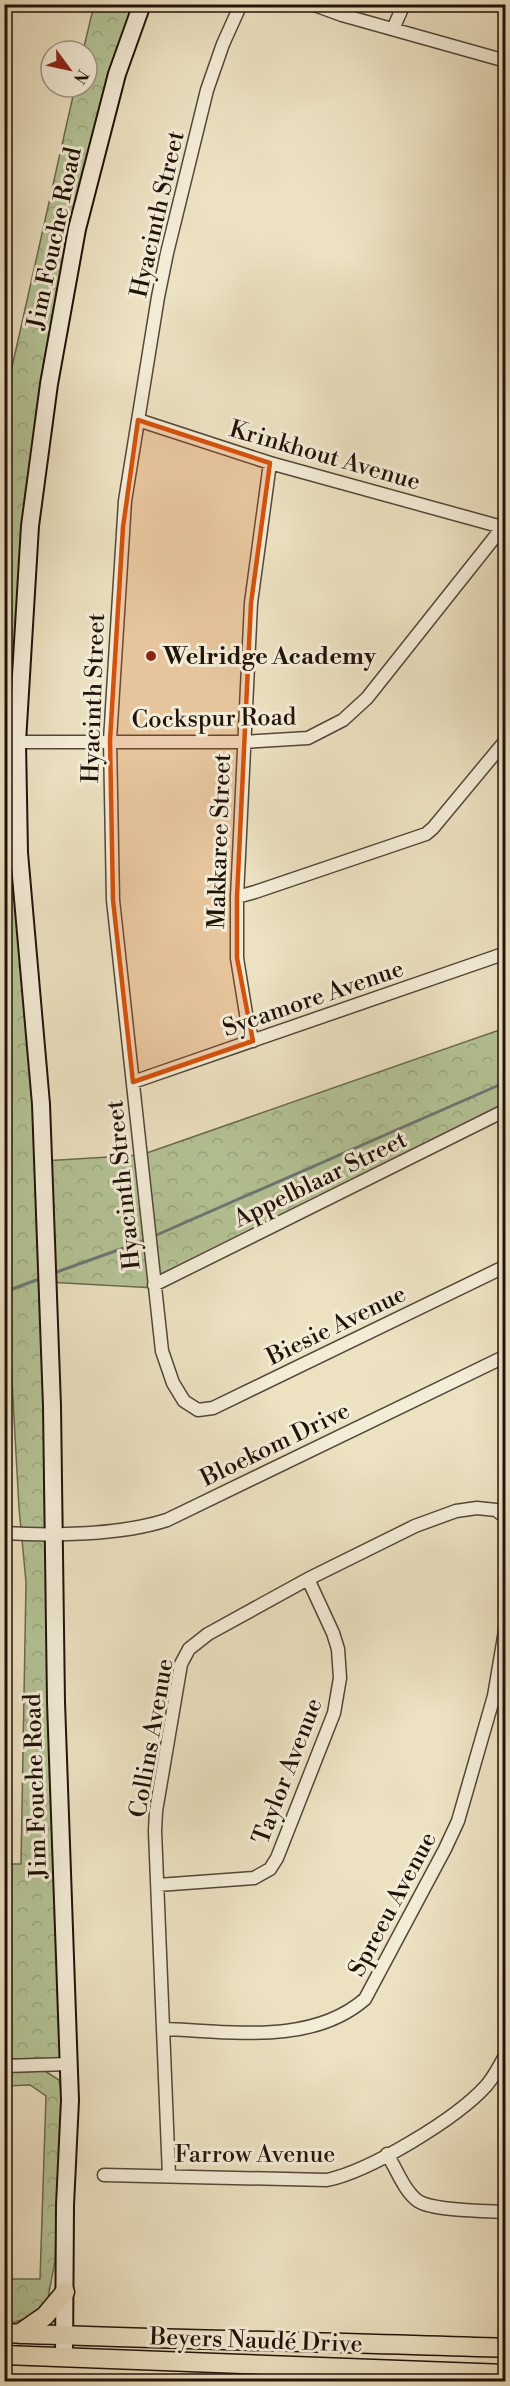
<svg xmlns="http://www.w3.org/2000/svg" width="510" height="2386" font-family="'Libre Bodoni',serif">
<defs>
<pattern id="park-crowns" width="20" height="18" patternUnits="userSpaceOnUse" patternTransform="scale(1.5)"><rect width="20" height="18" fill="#b4c395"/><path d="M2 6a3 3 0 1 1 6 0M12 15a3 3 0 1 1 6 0" fill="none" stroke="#9aa67f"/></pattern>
</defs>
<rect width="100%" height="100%" fill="#ece1c1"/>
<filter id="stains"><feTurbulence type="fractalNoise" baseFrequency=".00333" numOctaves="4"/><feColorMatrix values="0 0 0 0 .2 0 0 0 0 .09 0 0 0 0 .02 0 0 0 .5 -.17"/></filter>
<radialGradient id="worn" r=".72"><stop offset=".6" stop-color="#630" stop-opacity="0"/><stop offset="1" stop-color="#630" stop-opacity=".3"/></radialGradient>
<!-- park -->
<path fill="url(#park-crowns)" stroke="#6a6a50" stroke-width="1.5" d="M 94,5 L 142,5 L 128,38 L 46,386 L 17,742 L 43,1161 L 141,1155 L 505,1028 L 506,1116 L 155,1288 L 47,1282 L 68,2065 L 5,2058 L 4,1864 L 21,1864 L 26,1582 L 19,1508 L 9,1327 L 5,1328 L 5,398 L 75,87 L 87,87 L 87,51 L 83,51 Z
M 45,2071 L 59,2080 L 62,2096 L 55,2261 L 48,2298 L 37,2315 L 12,2323 L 5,2323 L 5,2279 L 40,2279 L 46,2096 L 30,2085 L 5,2086 L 4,2072 Z"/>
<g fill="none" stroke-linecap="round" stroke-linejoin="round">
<!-- stream -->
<path stroke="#6b7774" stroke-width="3" d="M 152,1237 L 506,1082
M 54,1273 L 146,1240
M 4,1292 L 42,1278"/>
<defs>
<path id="street" d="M 241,4 L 223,44 L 207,90 L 167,253 L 158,297 L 125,501 L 110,740 L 113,900 L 162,1351 L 173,1383 L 184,1401 L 198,1410 L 213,1408 L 506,1266
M 312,4 L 342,15 L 506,61
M 393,29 L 404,4
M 138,420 L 270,463 L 502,527
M 4,742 L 243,742 L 308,738 L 343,720 L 367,698 L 506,523
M 237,897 L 255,892 L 426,834 L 433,828 L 506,740
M 253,1041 L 247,1020 L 237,958 L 237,897 L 251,603 L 270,463
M 133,1082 L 506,953
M 154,1285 L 506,1110
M 4,1533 C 53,1536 121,1535 167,1520 L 506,1356
M 158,1885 L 254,1878 L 270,1869 L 277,1858 L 334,1713 L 340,1678 L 338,1649 L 333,1633 L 308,1579
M 163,2029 C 229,2031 311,2046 365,1999 L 445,1849 L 458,1821 L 494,1696 L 506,1625
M 4,2066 L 69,2064
M 387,2154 C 396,2168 404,2191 418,2201 C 433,2211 486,2211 506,2212
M 104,2175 L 327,2180 C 370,2171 456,2119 486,2086 C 494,2077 500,2065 506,2054
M 169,2176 L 155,1831 L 156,1811 L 181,1664 L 189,1649 L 208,1634 L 308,1579 L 415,1526 L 456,1511 L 477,1508 L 496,1510 L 506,1518"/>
<path id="secondary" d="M 64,2357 L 65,2205 L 70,2100 L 56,1702 L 52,1406 L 41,1104 L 19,853 L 17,742 L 30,526 L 49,384 L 77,229 L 117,74 L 142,4"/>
<path id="primary" d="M 4,2333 C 171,2340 339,2342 506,2348
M 19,2334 L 45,2316 L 65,2292
M 4,2355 L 506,2374"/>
</defs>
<!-- street casing -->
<use href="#street" stroke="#544638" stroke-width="15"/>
<!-- secondary casing -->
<use href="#secondary" stroke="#21120a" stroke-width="20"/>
<!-- primary casing -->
<use href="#primary" stroke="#21120a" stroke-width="21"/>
<!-- street -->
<use href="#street" stroke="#f3ecd7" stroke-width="12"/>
<!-- secondary -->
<use href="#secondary" stroke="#f3ecd7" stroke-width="16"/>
<!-- primary -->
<use href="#primary" stroke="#ece1c1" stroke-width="18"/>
</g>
<!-- marked area -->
<path fill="#d4520c" fill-opacity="0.2" stroke="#d4520c" stroke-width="4.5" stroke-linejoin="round" d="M 138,420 L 270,463 L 251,603 L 237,897 L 237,958 L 253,1041 L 133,1082 L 113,900 L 110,740 L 123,527 Z"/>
<!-- markers -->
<circle fill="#8f2418" stroke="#f3ecd7" stroke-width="2" cx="151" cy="656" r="6"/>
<g text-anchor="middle" stroke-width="6" stroke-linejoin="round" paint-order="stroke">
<!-- street labels -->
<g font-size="24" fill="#21120a" stroke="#f3ecd7">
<text transform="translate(157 214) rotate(-77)" y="8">Hyacinth Street</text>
<text transform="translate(54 238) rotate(-78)" y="8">Jim Fouche Road</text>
<text transform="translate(325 455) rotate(16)" y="8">Krinkhout Avenue</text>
<text transform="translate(93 698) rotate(-88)" y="8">Hyacinth Street</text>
<text transform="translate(214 718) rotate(-1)" y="8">Cockspur Road</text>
<text transform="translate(219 841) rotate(-88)" y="8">Makkaree Street</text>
<text transform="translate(313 998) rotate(-19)" y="8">Sycamore Avenue</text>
<text transform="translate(320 1179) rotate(-26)" y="8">Appelblaar Street</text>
<text transform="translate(123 1185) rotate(-96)" y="8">Hyacinth Street</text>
<text transform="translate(336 1325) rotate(-26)" y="8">Biesie Avenue</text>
<text transform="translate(275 1444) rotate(-26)" y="8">Bloekom Drive</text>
<text transform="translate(151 1738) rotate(-80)" y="8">Collins Avenue</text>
<text transform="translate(287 1771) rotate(-69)" y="8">Taylor Avenue</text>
<text transform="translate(35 1786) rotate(-92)" y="8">Jim Fouche Road</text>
<text transform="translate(392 1904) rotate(-62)" y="8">Spreeu Avenue</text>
<text x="255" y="2162">Farrow Avenue</text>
<text transform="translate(256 2340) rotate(2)" y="8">Beyers Naudé Drive</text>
</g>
<!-- poi labels -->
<g font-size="24" font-weight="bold" fill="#21120a" stroke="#f3ecd7" text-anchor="start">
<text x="163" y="664">Welridge Academy</text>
</g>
</g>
<!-- margin -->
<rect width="510" height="2386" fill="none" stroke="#ece1c1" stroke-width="24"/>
<rect x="6" y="6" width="498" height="2374" fill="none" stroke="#21120a" stroke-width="3"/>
<rect x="12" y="12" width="486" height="2362" fill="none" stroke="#21120a" stroke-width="1.5"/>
<!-- north arrow -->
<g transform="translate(69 69) rotate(123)"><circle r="28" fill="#f3ecd7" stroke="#9f9585" stroke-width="1.5"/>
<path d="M0-4.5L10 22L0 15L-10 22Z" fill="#8f2418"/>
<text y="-9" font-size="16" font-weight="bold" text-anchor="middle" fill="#21120a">N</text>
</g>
<rect width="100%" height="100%" filter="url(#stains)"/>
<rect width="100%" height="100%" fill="url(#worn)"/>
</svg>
